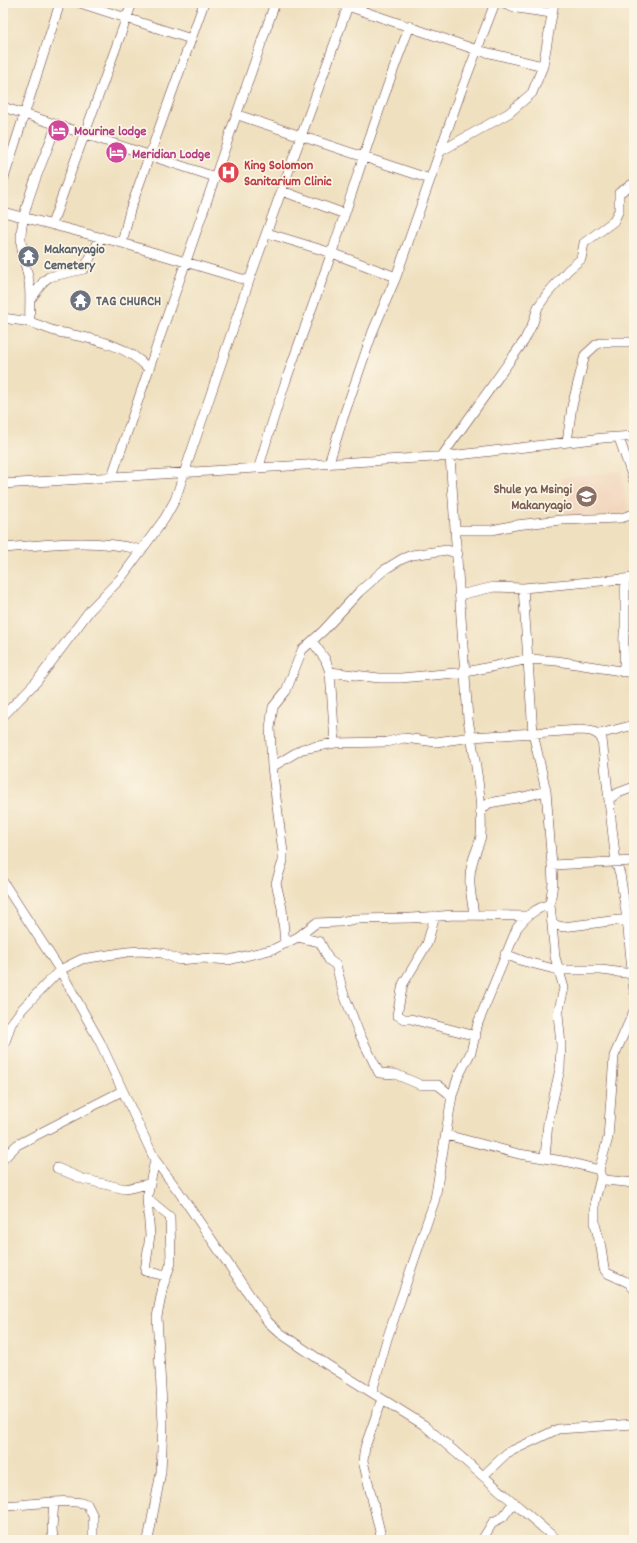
<svg xmlns="http://www.w3.org/2000/svg" width="637" height="1543" font-family="Dekko,sans-serif">
<rect width="100%" height="100%" fill="#fcf5e5"/>
<filter id="ink" filterUnits="userSpaceOnUse"><feTurbulence type="fractalNoise" baseFrequency=".025" numOctaves="2"/><feDisplacementMap in="SourceGraphic" scale="8" xChannelSelector="R" yChannelSelector="G"/><feConvolveMatrix kernelMatrix="1 2 1 2 8 2 1 2 1" color-interpolation-filters="sRGB"/></filter>
<filter id="wash" filterUnits="userSpaceOnUse"><feTurbulence type="fractalNoise" baseFrequency=".012" numOctaves="4" result="noise"/><feDisplacementMap in="SourceGraphic" scale="16" xChannelSelector="R" yChannelSelector="G"/><feGaussianBlur stdDeviation="0.9" result="paint"/><feColorMatrix in="noise" values="0 0 0 0 0 0 0 0 0 0 0 0 0 0 0 0 0 1.4 0 .05"/><feComposite in="paint" operator="in"/></filter>
<g filter="url(#wash)">
<rect width="100%" height="100%" fill="#efe0bf"/>
<!-- built -->
<path fill="#f2d5bd" d="M 622,471 L 627,512 L 566,519 L 561,478 Z"/>
</g>
<g filter="url(#ink)">
<g fill="none" stroke-linecap="round" stroke-linejoin="round">
<defs>
<path id="minor" d="M 80,3 L 191,39
M 339,3 L 477,50 L 543,66
M 504,3 L 517,8 L 551,13
M 3,107 L 215,177
M 238,115 L 430,179
M 441,151 L 509,113 L 532,93 L 543,66 L 554,3
M 3,181 L 60,3
M 282,191 L 345,214
M 3,212 L 122,243 L 249,281
M 52,224 L 132,3
M 267,233 L 332,253 L 396,277
M 122,243 L 130,210 L 204,3
M 30,300 L 44,281 L 49,277 L 84,269 L 101,237
M 3,318 C 13,320 24,320 33,323 C 42,326 51,331 59,332 C 92,339 125,343 149,369
M 30,322 C 29,309 31,296 29,282 C 27,268 21,253 21,238 C 21,207 46,154 57,124
M 620,441 L 634,481
M 567,442 L 572,406 L 585,355 L 597,344 L 603,342 L 634,342
M 442,456 L 524,341 L 533,323 L 538,307 L 547,294 L 568,270 L 581,259 L 584,243 L 614,221 L 619,210 L 619,193 L 634,183
M 450,456 L 468,719 C 474,755 483,798 481,835 C 480,844 474,854 472,864 C 467,880 472,899 474,915
M 329,463 L 342,421 L 373,331 L 396,277 L 460,94 L 495,3
M 259,467 C 279,394 307,323 332,252 C 358,177 380,100 410,26
M 112,476 L 275,3
M 3,484 L 450,456 L 603,438 L 634,436
M 456,530 L 492,530 L 516,525 L 561,520 L 621,518 L 634,514
M 3,548 C 50,544 96,538 142,550
M 523,588 L 533,733 L 546,791 L 552,865 L 553,883 L 550,904 L 555,957 L 564,988 L 558,1014 L 561,1045 L 560,1069 L 548,1122 L 545,1158
M 459,595 L 494,587 L 523,588 L 634,578
M 312,641 L 325,659 L 330,672 L 335,743
M 330,672 L 379,678 L 401,678 L 466,672 L 529,659 L 557,661 L 634,673
M 622,672 C 628,659 621,643 625,628 L 625,580
M 3,716 L 37,681 L 90,610 L 121,578 L 165,518 L 175,500 L 249,281 L 348,6
M 599,734 L 634,725
M 272,767 L 302,749 L 335,743 L 387,742 L 404,738 L 436,742 L 472,737 L 580,730 C 589,731 596,730 602,739 L 616,863 L 620,874 L 627,919 L 634,991
M 609,799 L 618,793 L 634,787
M 480,811 L 489,803 L 523,797 L 546,791
M 552,865 L 634,861
M 3,882 L 60,970 L 100,1042 L 155,1160 L 179,1192 L 268,1322 L 280,1333 L 326,1364 L 424,1425 L 557,1540
M 435,916 L 427,944 L 403,984 L 397,1015 L 404,1019 L 411,1019 L 476,1036
M 552,924 L 563,927 L 627,919
M 298,937 L 320,942 L 329,960 L 336,965 L 343,992 L 359,1033 L 379,1073 L 395,1074 L 421,1085 L 438,1085 L 452,1096
M 285,944 L 282,908 L 276,883 L 283,861 L 283,852 L 272,767 L 270,728 L 273,707 L 286,691 L 302,650 L 323,631 L 359,592 L 384,570 L 402,559 L 412,555 L 447,550 L 458,554
M 505,954 L 523,961 L 558,970 L 601,970 L 633,974
M 634,1011 L 614,1056 L 608,1138 L 599,1170 L 601,1177 L 605,1180 L 634,1183
M 3,1048 L 11,1024 L 23,1008 L 60,970 L 82,959 L 127,952 L 141,951 L 162,953 L 179,960 L 202,958 L 229,960 L 274,949 L 298,937 L 316,923 L 340,922 L 355,919 L 411,918 L 455,915 L 526,916
M 446,1135 L 519,1154 L 569,1162 L 599,1170
M 3,1159 L 17,1145 L 122,1091
M 155,1160 L 147,1198 L 150,1235 L 145,1271 L 167,1276
M 57,1168 L 83,1179 L 125,1189 L 149,1184
M 601,1177 L 595,1201 L 595,1224 L 601,1247 L 604,1269 L 607,1273 L 629,1283 L 634,1289
M 147,1198 L 170,1217 L 171,1263 L 163,1286 L 157,1317 L 163,1423 L 161,1472 L 148,1540
M 372,1392 L 387,1339 L 435,1199 L 452,1096 L 458,1077 L 471,1052 L 478,1023 L 517,928 C 527,915 535,909 550,904
M 382,1399 L 365,1447 L 363,1461 L 382,1540
M 483,1476 L 507,1453 L 558,1429 L 634,1424
M 3,1506 C 29,1505 62,1498 87,1504 L 93,1516 L 93,1540
M 53,1540 L 52,1528 L 54,1502
M 482,1540 L 493,1522 L 503,1517 L 514,1502"/>
</defs>
<!-- minor casing -->
<use href="#minor" stroke="#633c41" stroke-width="10"/>
<!-- minor -->
<use href="#minor" stroke="#fff" stroke-width="9"/>
</g>
</g>
<!-- icons -->
<defs>
<symbol id="hotel-disc" viewBox="-11 -11 22 22"><circle r="9.5" fill="#d1479c" stroke="#fcf5e5"/><path d="M-6-4.5h1.5V1H6V5H4.5V3h-9V5H-6ZM-4 0a1.8 1.8 0 1 1 3.6 0ZM.5 0V-2.5h3Q6-2.5 6 0Z" fill="#fff"/></symbol>
<symbol id="hospital-disc" viewBox="-11 -11 22 22"><circle r="9.5" fill="#e0444e" stroke="#fcf5e5"/><path d="M-5-5h3v3.5h4V-5h3V5h-3V1.5h-4V5h-3Z" fill="#fff"/></symbol>
<symbol id="temple-disc" viewBox="-11 -11 22 22"><circle r="9.5" fill="#6b7280" stroke="#fcf5e5"/><path d="M0-6L5-2H3V0L6.5 2.5H4V6H1.5V3h-3V6H-4V2.5H-6.5L-3 0V-2H-5Z" fill="#fff"/></symbol>
<symbol id="school-disc" viewBox="-11 -11 22 22"><circle r="9.5" fill="#8d6e63" stroke="#fcf5e5"/><path d="M0-5L7-2L0 1L-7-2ZM-4 1L0 2.5L4 1V4Q0 6-4 4Z" fill="#fff"/></symbol>
</defs>
<g fill-rule="evenodd">
<use href="#hotel-disc" x="46" y="118" width="25" height="25"/>
<use href="#hotel-disc" x="104" y="140" width="25" height="25"/>
<use href="#hospital-disc" x="216" y="160" width="25" height="25"/>
<use href="#temple-disc" x="16" y="244" width="25" height="25"/>
<use href="#temple-disc" x="68" y="288" width="25" height="25"/>
<use href="#school-disc" x="574" y="484" width="25" height="25"/>
</g>
<g text-anchor="middle" stroke-width="3.5" stroke-linejoin="round" paint-order="stroke">
<!-- hotel labels -->
<g font-size="14" font-weight="bold" fill="#b23c85" stroke="#fcf5e5" text-anchor="start">
<text x="74" y="135">Mourine lodge</text>
<text x="132" y="158">Meridian Lodge</text>
</g>
<!-- health labels -->
<g font-size="14" font-weight="bold" fill="#be3a42" stroke="#fcf5e5" text-anchor="start">
<text x="244" y="169">King Solomon<tspan x="244" dy="16">Sanitarium Clinic</tspan></text>
</g>
<!-- worship labels -->
<g font-size="14" font-weight="bold" fill="#5b616d" stroke="#fcf5e5" text-anchor="start">
<text x="44" y="253">Makanyagio<tspan x="44" dy="16">Cemetery</tspan></text>
<text x="96" y="305">TAG CHURCH</text>
</g>
<!-- education labels -->
<g font-size="14" font-weight="bold" fill="#785e54" stroke="#fcf5e5" text-anchor="end">
<text x="572" y="493">Shule ya Msingi<tspan x="572" dy="16">Makanyagio</tspan></text>
</g>
</g>
<!-- margin -->
<rect width="637" height="1543" fill="none" stroke="#fcf5e5" stroke-width="16"/>
</svg>
